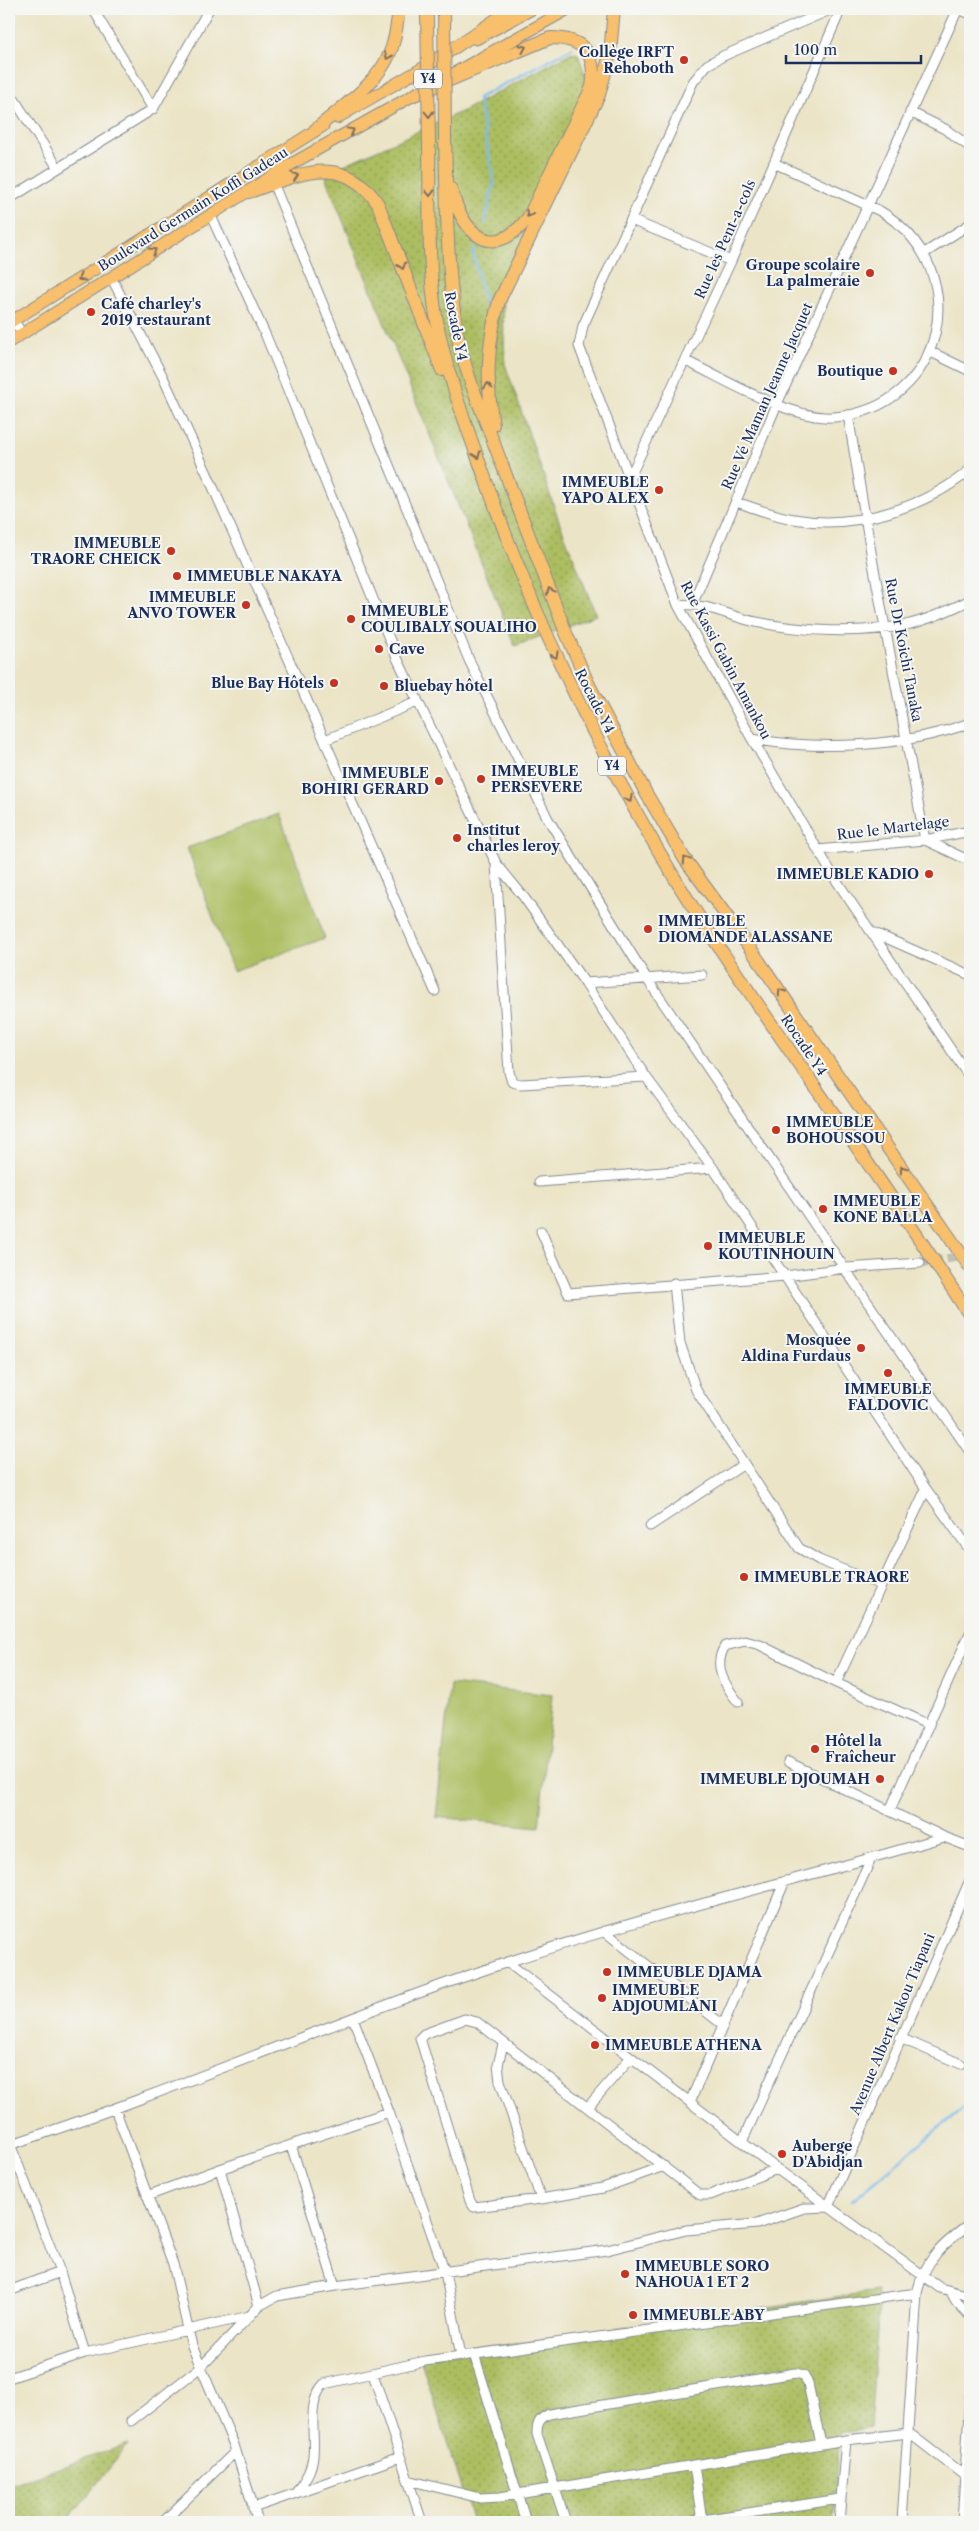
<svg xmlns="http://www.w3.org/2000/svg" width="979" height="2531" font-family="'Libre Caslon Text',serif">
<defs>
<pattern id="grass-dots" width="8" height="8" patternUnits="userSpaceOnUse" patternTransform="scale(1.25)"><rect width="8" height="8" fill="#acbe61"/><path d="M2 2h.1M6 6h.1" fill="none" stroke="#8b9b53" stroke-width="1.8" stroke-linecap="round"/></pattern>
</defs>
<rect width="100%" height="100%" fill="#f6f6f2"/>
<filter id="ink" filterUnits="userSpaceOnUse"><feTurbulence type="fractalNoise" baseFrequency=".02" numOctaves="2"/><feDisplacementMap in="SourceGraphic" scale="10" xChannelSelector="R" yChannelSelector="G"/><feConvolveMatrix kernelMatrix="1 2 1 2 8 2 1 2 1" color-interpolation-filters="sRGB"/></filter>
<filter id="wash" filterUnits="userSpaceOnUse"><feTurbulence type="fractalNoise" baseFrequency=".0096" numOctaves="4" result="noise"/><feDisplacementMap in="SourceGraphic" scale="20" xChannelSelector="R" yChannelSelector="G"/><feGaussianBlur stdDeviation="1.12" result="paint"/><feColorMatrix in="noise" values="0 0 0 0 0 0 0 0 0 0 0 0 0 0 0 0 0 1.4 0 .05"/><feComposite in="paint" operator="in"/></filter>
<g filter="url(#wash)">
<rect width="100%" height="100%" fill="#ebe4c6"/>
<!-- grass -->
<path fill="url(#grass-dots)" stroke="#647660" d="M 572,52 L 578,54 L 593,97 L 502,281 L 505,364 L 559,521 L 596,615 L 515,646 L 324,174 L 463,111 Z
M 877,2291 L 879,2306 L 870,2427 L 840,2433 L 833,2522 L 726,2522 L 724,2515 L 722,2522 L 473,2522 L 420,2358 Z
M 129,2444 L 66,2522 L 9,2522 L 9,2485 Z"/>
<!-- park -->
<path fill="#acbe61" stroke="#647660" d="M 279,814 L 325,938 L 233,971 L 187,848 Z
M 450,1684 L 552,1695 L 539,1827 L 436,1817 Z"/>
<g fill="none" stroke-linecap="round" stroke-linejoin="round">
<!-- stream -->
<path stroke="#79bcef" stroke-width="2.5" d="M 485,223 L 494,182 L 478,98 L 572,48
M 475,249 L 473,254 L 485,305
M 852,2200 L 970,2102"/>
</g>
</g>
<g filter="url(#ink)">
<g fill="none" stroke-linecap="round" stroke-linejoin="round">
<!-- minor-tunnel -->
<path stroke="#c1c0b1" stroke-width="9" stroke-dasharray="9 4.5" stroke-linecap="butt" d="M 920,1263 L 970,1255"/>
<defs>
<path id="minor" d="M 93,9 L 153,109
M 832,9 L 723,56 L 707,65 L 693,82 L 583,326 L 579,346 L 678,605 L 752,739 L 834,877 L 970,1078
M 959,9 L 970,14
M 9,91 L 58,168
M 910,112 L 945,129 L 970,147
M 271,178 L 469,660 L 548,819 L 647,979 L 970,1452
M 9,199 L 153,109 L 209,9
M 211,216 L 266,336 L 397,658 L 496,863 L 523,896 L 585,983 L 646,1077 L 713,1168 L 926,1489 L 970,1550
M 631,220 L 731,261
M 923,254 L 970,224
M 111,277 L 163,377 L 209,478 L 435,991
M 9,312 L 22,334
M 931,352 L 970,371
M 686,361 C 724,379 791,420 834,417 C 947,408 976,268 880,211 L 774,163
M 848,415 L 872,558 L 925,840 L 970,861
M 629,479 L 731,261 L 841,9
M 736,502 C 755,508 774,516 794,519 C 854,530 924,508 970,470
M 678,605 C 703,602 732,617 756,622 C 803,632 859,634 906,625 C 928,620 950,610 970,600
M 692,605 L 777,404 L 958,9
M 752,739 C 821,751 904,747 970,723
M 325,740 L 417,702
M 818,850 L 925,840 L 970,831
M 496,864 L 509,1072 L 512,1082 L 521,1084 L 646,1077
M 870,931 L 970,975
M 585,983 L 702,975
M 539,1182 L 713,1168
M 541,1231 L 568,1293 L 785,1276 L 846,1268 L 920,1263
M 674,1283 L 680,1343 L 696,1390 L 799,1548 L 819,1560 L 881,1585
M 650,1526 L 744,1464
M 836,1683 L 926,1489
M 738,1702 C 725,1685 712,1667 725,1646 L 745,1641 L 760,1645 L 836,1683 L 929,1725
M 788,1762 L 944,1837 L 970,1847
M 890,1810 L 970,1633
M 604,1931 L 723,2025
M 507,1962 L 777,2169 L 940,2288 L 970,2296
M 353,2018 L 389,2112 L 445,2272 L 461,2356
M 900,2038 L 961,2064
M 503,2044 L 498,2065 L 500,2081 L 541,2199
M 690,2102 L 785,1881
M 588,2107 L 631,2057
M 115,2109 L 173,2264 L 192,2346 L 234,2445 L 258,2522
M 742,2142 L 871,1859
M 10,2144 L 60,2272 L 85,2353
M 9,2145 C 178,2090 342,2017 511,1961 C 653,1913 800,1880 944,1837
M 291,2145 L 335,2286
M 664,2166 L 603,2188 L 541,2199 L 474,2207 L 470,2201 L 420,2038 L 424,2034 L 465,2019 L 477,2022 L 700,2195 L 710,2195 L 777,2169
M 220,2169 L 259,2306
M 147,2196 L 220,2169 L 389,2112
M 828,2207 L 970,1880
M 9,2291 L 60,2272
M 951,2292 L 956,2301 L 970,2316
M 474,2354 L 526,2522
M 373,2374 L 422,2522
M 9,2378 L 85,2353 L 250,2316
M 131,2421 L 202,2366 L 259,2306 L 277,2296 L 335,2286 L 607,2250 L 686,2230 L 757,2224 L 804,2208 L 828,2207
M 694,2465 L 702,2522
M 408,2480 L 480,2498 L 500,2497 L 846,2440 L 909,2433 L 970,2480
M 296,2493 C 300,2486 307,2478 310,2469 C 320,2443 303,2406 324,2384 L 425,2361 L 917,2293
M 253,2508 L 400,2457
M 163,2522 L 236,2451
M 566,2522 L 537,2434 C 537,2423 539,2419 549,2414 L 795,2373 L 804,2375 L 808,2384 L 821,2444
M 689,2522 L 840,2499
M 839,2522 L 846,2440
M 902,2522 L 917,2293 C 925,2259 943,2244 970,2224
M 962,2522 L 970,2396"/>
<path id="major" d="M 476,39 L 532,9
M 451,75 L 568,9
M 337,118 L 433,62
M 9,323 L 323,126
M 9,342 L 288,166 L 421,91"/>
<path id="highway" d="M 436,60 L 512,9
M 414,95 L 550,38 C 584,38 597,54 592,87 L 528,218 C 491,264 463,232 451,189
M 315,130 C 341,107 379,84 391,50 C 396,37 397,23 399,9
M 445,135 C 447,206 446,278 460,348 L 471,383 L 566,633 L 588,683 L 646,793 L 684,858 L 750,948 L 970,1267
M 429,145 C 430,201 427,260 436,316 C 446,376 470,435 490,492 C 537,624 597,748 668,867 C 699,920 735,971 770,1022 C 837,1119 906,1216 970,1316
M 249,192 C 298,175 343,151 378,204 L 442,370
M 493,425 C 486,380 487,344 499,301 L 599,95 L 610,54 L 614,9"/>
</defs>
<!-- minor casing -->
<use href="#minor" stroke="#838a92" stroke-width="11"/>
<!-- major casing -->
<use href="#major" stroke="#838a92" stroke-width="13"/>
<!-- highway casing -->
<use href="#highway" stroke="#838a92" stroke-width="14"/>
<!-- minor -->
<use href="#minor" stroke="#fff" stroke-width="9"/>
<!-- major -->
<use href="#major" stroke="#f8bf6c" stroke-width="11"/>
<!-- highway -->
<use href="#highway" stroke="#f8bf6c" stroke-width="12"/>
<defs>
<path id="highway-bridge" d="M 444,9 L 445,135
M 427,13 L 429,145"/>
</defs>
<!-- highway-bridge casing -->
<use href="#highway-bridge" stroke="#838a92" stroke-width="14" stroke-linecap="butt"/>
<!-- highway-bridge -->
<use href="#highway-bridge" stroke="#f8bf6c" stroke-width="12"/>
</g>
<!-- one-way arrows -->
<defs><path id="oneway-chevron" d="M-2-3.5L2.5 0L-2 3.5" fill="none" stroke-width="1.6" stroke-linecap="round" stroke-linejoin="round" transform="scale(1.25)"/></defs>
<g stroke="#7e7064">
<use href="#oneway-chevron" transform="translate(523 48) rotate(-24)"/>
<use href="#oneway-chevron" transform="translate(388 56) rotate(114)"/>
<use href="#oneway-chevron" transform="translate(429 114) rotate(89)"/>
<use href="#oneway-chevron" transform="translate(351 131) rotate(-29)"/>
<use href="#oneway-chevron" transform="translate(295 176) rotate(-19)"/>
<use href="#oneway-chevron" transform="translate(430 193) rotate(89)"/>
<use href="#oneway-chevron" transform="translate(529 214) rotate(120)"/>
<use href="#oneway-chevron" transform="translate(153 251) rotate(-32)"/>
<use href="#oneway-chevron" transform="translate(402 266) rotate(71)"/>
<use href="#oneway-chevron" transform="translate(81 278) rotate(148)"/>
<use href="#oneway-chevron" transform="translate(488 386) rotate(-92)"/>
<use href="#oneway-chevron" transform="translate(477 455) rotate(70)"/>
<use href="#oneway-chevron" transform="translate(550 591) rotate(-111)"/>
<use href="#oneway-chevron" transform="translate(555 655) rotate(63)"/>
<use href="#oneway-chevron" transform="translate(629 799) rotate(62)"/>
<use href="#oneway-chevron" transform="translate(686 860) rotate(-124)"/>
<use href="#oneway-chevron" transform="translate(781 992) rotate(-125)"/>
<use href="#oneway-chevron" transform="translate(903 1169) rotate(-125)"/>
</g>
</g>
<!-- markers -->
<g fill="#c8321e" stroke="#f6f6f2" stroke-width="2">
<circle cx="684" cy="60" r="5"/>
<circle cx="870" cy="273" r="5"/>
<circle cx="91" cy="312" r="5"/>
<circle cx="893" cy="371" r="5"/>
<circle cx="659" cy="490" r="5"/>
<circle cx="171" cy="551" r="5"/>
<circle cx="177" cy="576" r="5"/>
<circle cx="246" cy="605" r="5"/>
<circle cx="351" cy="619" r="5"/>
<circle cx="379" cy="649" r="5"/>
<circle cx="334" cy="683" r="5"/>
<circle cx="384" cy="686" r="5"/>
<circle cx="481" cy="779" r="5"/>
<circle cx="439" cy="781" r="5"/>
<circle cx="457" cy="838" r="5"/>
<circle cx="929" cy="874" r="5"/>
<circle cx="648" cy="929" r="5"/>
<circle cx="776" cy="1130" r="5"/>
<circle cx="823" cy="1209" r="5"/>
<circle cx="708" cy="1246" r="5"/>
<circle cx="861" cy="1348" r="5"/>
<circle cx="888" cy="1373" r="5"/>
<circle cx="744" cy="1577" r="5"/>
<circle cx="815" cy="1749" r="5"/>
<circle cx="880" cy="1779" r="5"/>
<circle cx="607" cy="1972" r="5"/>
<circle cx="602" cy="1998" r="5"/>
<circle cx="595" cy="2045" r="5"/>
<circle cx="782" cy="2154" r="5"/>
<circle cx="625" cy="2274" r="5"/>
<circle cx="633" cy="2315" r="5"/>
</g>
<g text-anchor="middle" stroke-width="4" stroke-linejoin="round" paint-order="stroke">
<!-- shield labels -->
<g fill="#f6f6f2" stroke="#5d6b8a" stroke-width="1">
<rect x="414" y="69.5" width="28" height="19" rx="4"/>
<rect x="598" y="756.5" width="28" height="19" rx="4"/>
</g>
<g font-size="12" font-weight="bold" fill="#1b2f5e">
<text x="428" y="83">Y4</text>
<text x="612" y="770">Y4</text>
</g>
<!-- poi labels -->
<g font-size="14" font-weight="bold" fill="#1b2f5e" stroke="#f6f6f2" text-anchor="start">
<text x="674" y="57" text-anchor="end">Collège IRFT<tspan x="674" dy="16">Rehoboth</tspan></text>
<text x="860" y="270" text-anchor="end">Groupe scolaire<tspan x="860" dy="16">La palmeraie</tspan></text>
<text x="101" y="309">Café charley's<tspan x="101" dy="16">2019 restaurant</tspan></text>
<text x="883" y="376" text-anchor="end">Boutique</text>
<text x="649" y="487" text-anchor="end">IMMEUBLE<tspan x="649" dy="16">YAPO ALEX</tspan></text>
<text x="161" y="548" text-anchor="end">IMMEUBLE<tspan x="161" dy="16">TRAORE CHEICK</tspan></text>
<text x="187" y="581">IMMEUBLE NAKAYA</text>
<text x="236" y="602" text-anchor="end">IMMEUBLE<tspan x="236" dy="16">ANVO TOWER</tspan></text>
<text x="361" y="616">IMMEUBLE<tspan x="361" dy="16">COULIBALY SOUALIHO</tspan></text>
<text x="389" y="654">Cave</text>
<text x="324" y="688" text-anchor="end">Blue Bay Hôtels</text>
<text x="394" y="691">Bluebay hôtel</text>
<text x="491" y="776">IMMEUBLE<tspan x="491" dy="16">PERSEVERE</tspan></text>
<text x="429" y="778" text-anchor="end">IMMEUBLE<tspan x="429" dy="16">BOHIRI GERARD</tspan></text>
<text x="467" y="835">Institut<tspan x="467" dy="16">charles leroy</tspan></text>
<text x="919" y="879" text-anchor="end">IMMEUBLE KADIO</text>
<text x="658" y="926">IMMEUBLE<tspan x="658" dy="16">DIOMANDE ALASSANE</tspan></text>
<text x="786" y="1127">IMMEUBLE<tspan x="786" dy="16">BOHOUSSOU</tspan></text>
<text x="833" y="1206">IMMEUBLE<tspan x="833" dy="16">KONE BALLA</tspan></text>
<text x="718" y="1243">IMMEUBLE<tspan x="718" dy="16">KOUTINHOUIN</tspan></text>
<text x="851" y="1345" text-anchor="end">Mosquée<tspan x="851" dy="16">Aldina Furdaus</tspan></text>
<text x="888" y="1394" text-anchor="middle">IMMEUBLE<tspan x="888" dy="16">FALDOVIC</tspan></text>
<text x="754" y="1582">IMMEUBLE TRAORE</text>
<text x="825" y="1746">Hôtel la<tspan x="825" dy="16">Fraîcheur</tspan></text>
<text x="870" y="1784" text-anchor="end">IMMEUBLE DJOUMAH</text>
<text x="617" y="1977">IMMEUBLE DJAMA</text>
<text x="612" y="1995">IMMEUBLE<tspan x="612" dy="16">ADJOUMLANI</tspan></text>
<text x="605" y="2050">IMMEUBLE ATHENA</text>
<text x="792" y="2151">Auberge<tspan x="792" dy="16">D'Abidjan</tspan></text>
<text x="635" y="2271">IMMEUBLE SORO<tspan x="635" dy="16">NAHOUA 1 ET 2</tspan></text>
<text x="643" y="2320">IMMEUBLE ABY</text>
</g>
<!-- street labels -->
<g font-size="14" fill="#1b2f5e" stroke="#f6f6f2">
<text transform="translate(193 209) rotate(-32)" y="5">Boulevard Germain Koffi Gadeau</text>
<text transform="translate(725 239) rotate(-66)" y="5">Rue les Pent-a-cols</text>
<text transform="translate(456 326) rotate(79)" y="5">Rocade Y4</text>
<text transform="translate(767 396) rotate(-66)" y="5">Rue Vé Maman Jeanne Jacquet</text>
<text transform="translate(904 650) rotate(79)" y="5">Rue Dr Koichi Tanaka</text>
<text transform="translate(726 660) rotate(62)" y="5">Rue Kassi Gabin Amankou</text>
<text transform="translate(595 701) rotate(63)" y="5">Rocade Y4</text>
<text transform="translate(893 828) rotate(-7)" y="5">Rue le Martelage</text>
<text transform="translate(804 1045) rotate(56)" y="5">Rocade Y4</text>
<text transform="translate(892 2024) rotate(-67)" y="5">Avenue Albert Kakou Tiapani</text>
</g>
</g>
<!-- margin -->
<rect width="979" height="2531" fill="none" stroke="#f6f6f2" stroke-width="30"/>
<!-- scale -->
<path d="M786 55v8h135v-8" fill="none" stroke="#1b2f5e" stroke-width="2.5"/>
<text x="794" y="55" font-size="15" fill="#1b2f5e" stroke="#f6f6f2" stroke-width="4" paint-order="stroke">100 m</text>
</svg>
